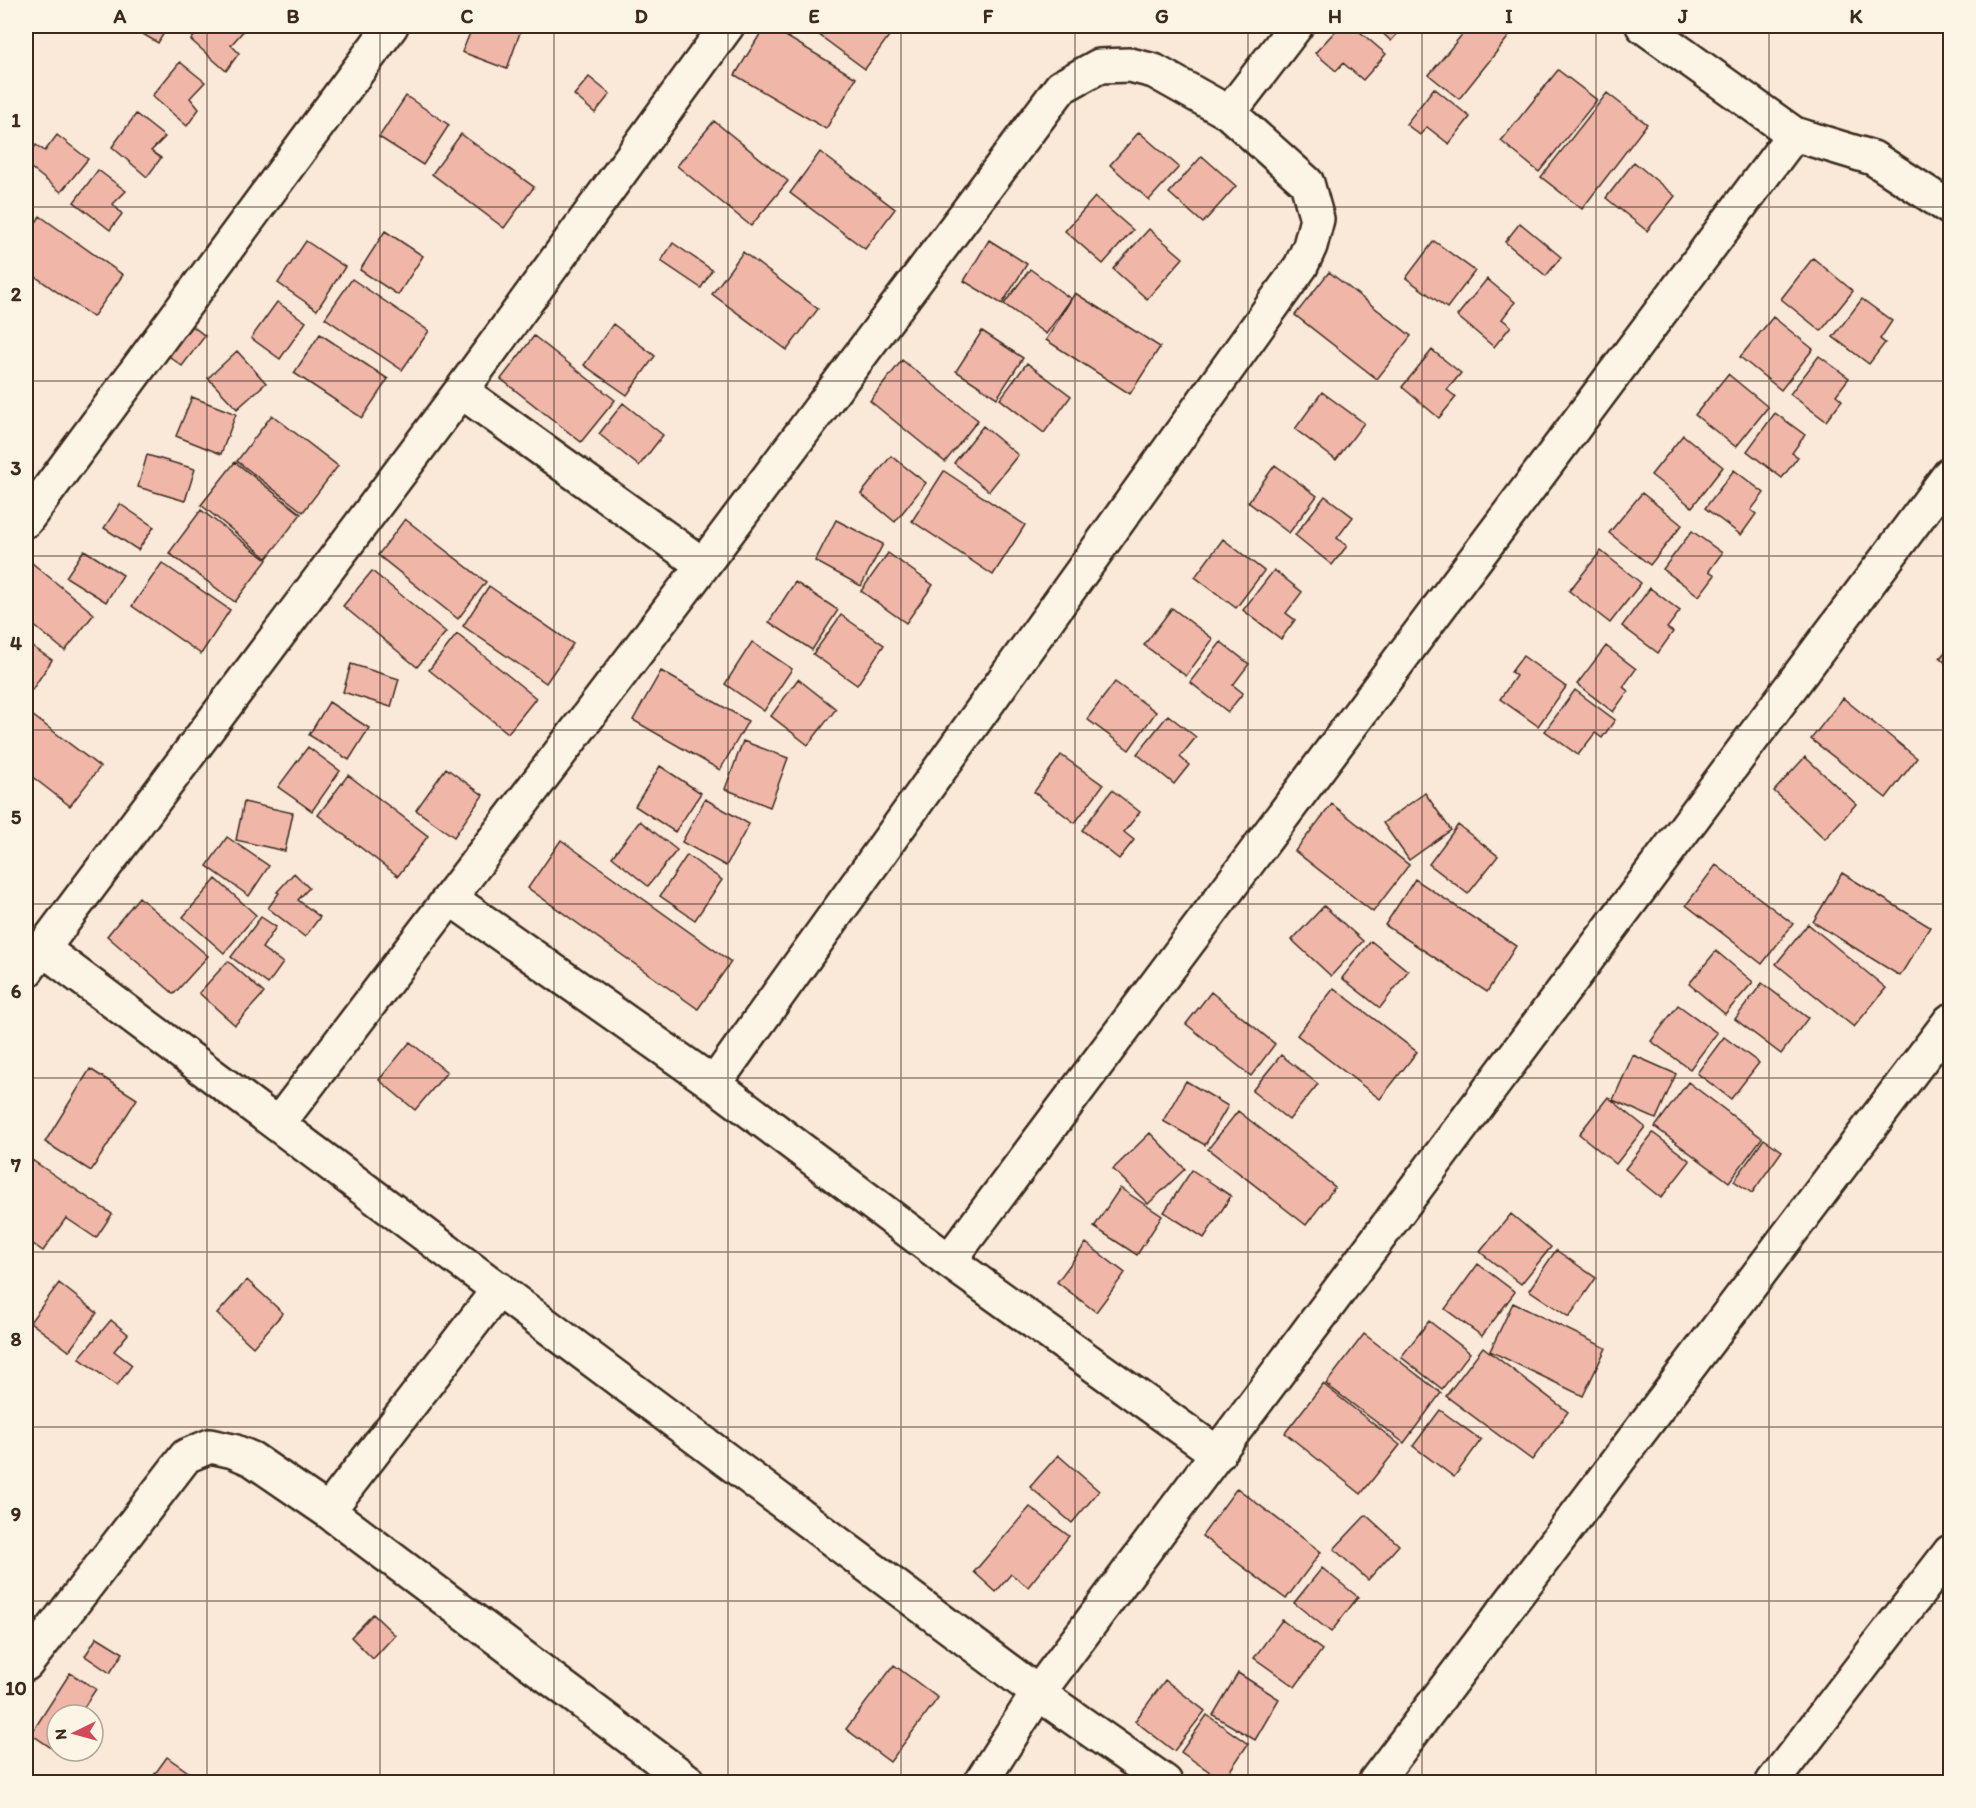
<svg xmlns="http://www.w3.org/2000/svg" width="1976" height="1808" font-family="Itim,sans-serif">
<rect width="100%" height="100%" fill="#fae9d9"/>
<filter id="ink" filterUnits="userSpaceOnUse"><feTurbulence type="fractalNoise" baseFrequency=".0167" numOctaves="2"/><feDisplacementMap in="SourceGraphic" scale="12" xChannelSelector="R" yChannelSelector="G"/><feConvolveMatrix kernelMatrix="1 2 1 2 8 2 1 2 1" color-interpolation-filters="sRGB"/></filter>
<g filter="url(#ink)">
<!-- building -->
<path fill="#f0b7a9" stroke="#3b2a1e" stroke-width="1.5" d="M 129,26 L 168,26 L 158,43 Z
M 202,26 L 241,26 L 245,29 L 231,45 L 239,53 L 226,71 L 191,40 Z
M 473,26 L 517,26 L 522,27 L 507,69 L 462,52 Z
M 765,26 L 769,26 L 856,78 L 826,129 L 735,75 Z
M 807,26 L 875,26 L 889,36 L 865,69 Z
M 1340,26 L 1353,26 L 1386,54 L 1363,80 L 1343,63 L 1336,71 L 1315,53 Z
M 1375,26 L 1404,26 L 1391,41 Z
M 1469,26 L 1499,26 L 1510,35 L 1459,99 L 1429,75 Z
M 180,62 L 205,82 L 190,98 L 199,109 L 187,126 L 152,96 Z
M 1558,70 L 1597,100 L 1539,172 L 1501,141 Z
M 589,77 L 610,94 L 595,113 L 574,95 Z
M 1434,88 L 1470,117 L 1449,144 L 1427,127 L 1420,135 L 1406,124 Z
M 1607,93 L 1647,124 L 1582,209 L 1541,177 Z
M 406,96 L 449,125 L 423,165 L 379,137 Z
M 136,114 L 165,137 L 151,151 L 161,158 L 147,177 L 112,147 Z
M 714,121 L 788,181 L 751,226 L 677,166 Z
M 1139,132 L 1179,167 L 1149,200 L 1110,165 Z
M 461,134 L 534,187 L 504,228 L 432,174 Z
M 57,135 L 88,159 L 61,192 L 26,164 L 26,159 L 36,145 L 45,151 Z
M 820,152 L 895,209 L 865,249 L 790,193 Z
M 1202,156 L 1236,186 L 1203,223 L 1169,193 Z
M 1634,162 L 1675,196 L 1647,231 L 1606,198 Z
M 98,170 L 126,191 L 113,204 L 122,214 L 110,230 L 74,202 Z
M 1095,197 L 1133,230 L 1103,264 L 1065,231 Z
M 40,216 L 123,275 L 93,317 L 26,270 L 26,238 Z
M 1520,223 L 1561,257 L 1546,276 L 1505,242 Z
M 1149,229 L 1183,258 L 1147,299 L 1113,269 Z
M 385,231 L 423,256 L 398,295 L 360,270 Z
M 989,240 L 1027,264 L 1002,304 L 964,281 Z
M 306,241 L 345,267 L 317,310 L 278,283 Z
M 1434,241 L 1475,271 L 1447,308 L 1406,278 Z
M 673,243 L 712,270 L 701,288 L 661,261 Z
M 743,252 L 818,309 L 787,350 L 712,294 Z
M 1813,258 L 1853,291 L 1821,331 L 1781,299 Z
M 1030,269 L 1071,299 L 1046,334 L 1004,304 Z
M 1329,272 L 1411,336 L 1377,379 L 1295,315 Z
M 352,279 L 429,331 L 402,370 L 325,318 Z
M 1487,279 L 1515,302 L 1502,319 L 1511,326 L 1494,347 L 1457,316 Z
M 1075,293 L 1160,347 L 1130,394 L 1046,340 Z
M 1862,299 L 1892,321 L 1880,339 L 1885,343 L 1869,364 L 1833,337 Z
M 277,302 L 306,322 L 280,359 L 251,338 Z
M 1773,317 L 1813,349 L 1781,390 L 1740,357 Z
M 185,320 L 205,336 L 182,366 L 161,350 Z
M 613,324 L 655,356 L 627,395 L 584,365 Z
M 982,331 L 1023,358 L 997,398 L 956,371 Z
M 320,334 L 388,379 L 362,418 L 294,373 Z
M 534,336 L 615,400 L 581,442 L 501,379 Z
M 1432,350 L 1461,373 L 1447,390 L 1456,397 L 1439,418 L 1402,387 Z
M 237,351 L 266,383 L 237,409 L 208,378 Z
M 1819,356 L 1849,378 L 1836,395 L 1842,400 L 1826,421 L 1790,394 Z
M 902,360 L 978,420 L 945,462 L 870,401 Z
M 1027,363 L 1071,396 L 1044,433 L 1000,399 Z
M 1728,374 L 1768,407 L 1736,447 L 1695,415 Z
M 1322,392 L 1364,423 L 1336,460 L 1295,429 Z
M 192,397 L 236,414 L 221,454 L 176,436 Z
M 623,403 L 663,435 L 639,466 L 599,434 Z
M 1775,413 L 1805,435 L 1792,453 L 1798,457 L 1782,478 L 1747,451 Z
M 272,415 L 338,466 L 303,512 L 237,461 Z
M 983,426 L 1018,455 L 989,491 L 954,463 Z
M 1683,435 L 1723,467 L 1692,507 L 1651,475 Z
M 147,455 L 195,469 L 185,501 L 138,487 Z
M 891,456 L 926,483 L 895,522 L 861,494 Z
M 235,462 L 301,514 L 267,558 L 201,505 Z
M 1275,465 L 1317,496 L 1289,533 L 1248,502 Z
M 1734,470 L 1764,493 L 1751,510 L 1756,514 L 1741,535 L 1705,508 Z
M 944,471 L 1025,525 L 993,575 L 912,521 Z
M 1642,493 L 1682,525 L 1650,565 L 1609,533 Z
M 1325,496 L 1353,517 L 1337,538 L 1347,546 L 1332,565 L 1295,535 Z
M 120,504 L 154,527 L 138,550 L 104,528 Z
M 201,510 L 267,560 L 235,602 L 169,553 Z
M 405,519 L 486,582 L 458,619 L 378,555 Z
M 836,520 L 883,544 L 861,586 L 815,561 Z
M 1692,531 L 1722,553 L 1709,571 L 1715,575 L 1699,596 L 1663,569 Z
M 1223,539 L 1264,571 L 1236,608 L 1195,577 Z
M 84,550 L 123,575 L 106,602 L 66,577 Z
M 1601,551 L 1641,583 L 1610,623 L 1569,591 Z
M 888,553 L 933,585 L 906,623 L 861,591 Z
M 26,558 L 94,614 L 65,651 L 26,619 Z
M 162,563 L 230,610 L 201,654 L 132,606 Z
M 1274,570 L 1302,592 L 1286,613 L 1295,620 L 1281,639 L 1243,610 Z
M 372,571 L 446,632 L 417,667 L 343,606 Z
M 795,582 L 838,610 L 812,650 L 769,622 Z
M 489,586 L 573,644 L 546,683 L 463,626 Z
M 1650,588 L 1680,611 L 1667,628 L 1673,632 L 1658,653 L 1622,626 Z
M 1172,608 L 1213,639 L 1186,676 L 1144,645 Z
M 841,615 L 884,645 L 857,685 L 813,654 Z
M 457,634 L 536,698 L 508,733 L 429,670 Z
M 26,642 L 52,660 L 32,690 L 26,686 Z
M 752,642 L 792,669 L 764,711 L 725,684 Z
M 1221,642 L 1249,664 L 1233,685 L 1243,693 L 1228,712 L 1190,682 Z
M 1606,646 L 1636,669 L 1623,687 L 1628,691 L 1613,712 L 1577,684 Z
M 1950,646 L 1950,667 L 1940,658 Z
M 1523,656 L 1566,687 L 1538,726 L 1500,699 L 1516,676 L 1511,672 Z
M 351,664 L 399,679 L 391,707 L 343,692 Z
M 661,671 L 748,721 L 720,770 L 633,720 Z
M 798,679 L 836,709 L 808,745 L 771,716 Z
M 1115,682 L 1156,712 L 1129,750 L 1087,719 Z
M 1575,690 L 1615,720 L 1602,738 L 1595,733 L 1578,755 L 1545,731 Z
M 1843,698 L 1917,758 L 1886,798 L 1811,739 Z
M 329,702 L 369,728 L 349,760 L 309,735 Z
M 28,712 L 100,767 L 70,806 L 26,772 L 26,716 Z
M 1168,715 L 1196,737 L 1180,757 L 1189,765 L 1174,784 L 1137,754 Z
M 743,741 L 788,758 L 770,807 L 725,789 Z
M 308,747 L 340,771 L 312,811 L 278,787 Z
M 1061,755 L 1103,785 L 1075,823 L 1034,792 Z
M 1805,757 L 1856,804 L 1825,839 L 1774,791 Z
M 660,766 L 701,793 L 675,832 L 635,806 Z
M 446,768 L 483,795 L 454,837 L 416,810 Z
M 348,775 L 428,836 L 398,876 L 318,815 Z
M 1112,790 L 1140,812 L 1124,832 L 1134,840 L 1119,859 L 1082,830 Z
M 1425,793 L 1451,830 L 1409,860 L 1383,823 Z
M 705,799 L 749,824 L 726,866 L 682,842 Z
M 244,802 L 293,813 L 285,851 L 236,840 Z
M 1332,804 L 1409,865 L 1373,912 L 1295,851 Z
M 640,821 L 677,850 L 648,886 L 612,857 Z
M 1458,825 L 1498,856 L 1468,894 L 1429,864 Z
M 227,837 L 269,866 L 249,896 L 207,866 Z
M 561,840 L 731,962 L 698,1009 L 528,888 Z
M 687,855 L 722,880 L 695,920 L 660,896 Z
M 1716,865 L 1793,924 L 1762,964 L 1686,905 Z
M 294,873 L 309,888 L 298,900 L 320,917 L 305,937 L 268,908 L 279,893 L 277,892 Z
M 1842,873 L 1930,927 L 1900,976 L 1813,922 Z
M 216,879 L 256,915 L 224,953 L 183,917 Z
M 1415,879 L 1516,946 L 1487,992 L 1385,925 Z
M 139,897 L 208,956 L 174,994 L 107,936 Z
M 1324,906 L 1363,941 L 1331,976 L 1292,940 Z
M 261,917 L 276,927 L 262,948 L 283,963 L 268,984 L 231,957 Z
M 1808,924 L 1886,988 L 1854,1027 L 1776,964 Z
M 1371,941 L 1408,971 L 1380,1008 L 1342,978 Z
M 1716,951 L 1753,982 L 1725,1014 L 1689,984 Z
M 228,961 L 264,993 L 235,1025 L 199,993 Z
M 1762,983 L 1808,1018 L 1781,1054 L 1735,1019 Z
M 1334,988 L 1417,1052 L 1380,1099 L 1297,1035 Z
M 1211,992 L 1275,1044 L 1251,1076 L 1186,1024 Z
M 1678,1005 L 1717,1033 L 1690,1069 L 1651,1041 Z
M 1724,1037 L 1759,1063 L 1731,1099 L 1697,1073 Z
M 410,1042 L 447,1072 L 415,1110 L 379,1080 Z
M 1281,1055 L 1318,1084 L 1289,1120 L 1252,1091 Z
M 1633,1055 L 1676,1074 L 1656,1119 L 1613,1100 Z
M 90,1069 L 137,1099 L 91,1171 L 45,1142 Z
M 1186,1081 L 1228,1106 L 1205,1145 L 1163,1121 Z
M 1688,1082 L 1762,1138 L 1729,1182 L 1655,1127 Z
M 1608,1097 L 1645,1127 L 1616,1164 L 1579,1134 Z
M 1238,1111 L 1335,1187 L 1306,1225 L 1208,1149 Z
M 1150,1133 L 1185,1169 L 1148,1204 L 1113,1169 Z
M 1653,1133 L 1690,1161 L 1661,1198 L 1625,1169 Z
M 1764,1139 L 1782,1151 L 1752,1193 L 1734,1181 Z
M 32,1160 L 112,1214 L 96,1238 L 66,1218 L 43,1251 L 26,1239 L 26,1170 Z
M 1192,1170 L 1231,1196 L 1204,1238 L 1164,1212 Z
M 1120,1188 L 1162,1216 L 1137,1255 L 1094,1227 Z
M 1511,1214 L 1551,1247 L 1521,1284 L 1480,1252 Z
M 1086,1243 L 1125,1273 L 1096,1312 L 1057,1282 Z
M 1556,1250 L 1596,1278 L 1569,1317 L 1529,1290 Z
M 1478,1264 L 1515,1292 L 1482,1336 L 1445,1309 Z
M 247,1280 L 283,1313 L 253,1347 L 217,1314 Z
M 59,1283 L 97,1313 L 69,1351 L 30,1322 Z
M 1513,1303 L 1606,1348 L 1583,1396 L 1490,1351 Z
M 111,1320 L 128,1334 L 114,1351 L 132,1365 L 117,1386 L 79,1358 Z
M 1429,1321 L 1470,1353 L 1442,1389 L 1401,1357 Z
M 1364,1334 L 1441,1393 L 1404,1443 L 1326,1384 Z
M 1483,1347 L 1568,1412 L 1532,1460 L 1446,1396 Z
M 1323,1384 L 1400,1445 L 1361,1494 L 1285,1433 Z
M 1440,1410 L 1481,1440 L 1454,1477 L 1413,1446 Z
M 1058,1455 L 1099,1491 L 1072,1523 L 1030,1487 Z
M 1237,1488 L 1321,1552 L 1286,1599 L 1202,1536 Z
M 1030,1507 L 1069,1536 L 1028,1587 L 1011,1574 L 996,1592 L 974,1572 Z
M 1366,1515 L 1399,1545 L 1368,1580 L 1334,1549 Z
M 1322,1568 L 1358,1597 L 1331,1632 L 1294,1603 Z
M 373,1614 L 395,1635 L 373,1659 L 351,1637 Z
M 1282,1620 L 1322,1650 L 1295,1687 L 1254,1658 Z
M 97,1637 L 123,1653 L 110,1673 L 85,1656 Z
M 894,1665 L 938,1698 L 890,1762 L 846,1729 Z
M 70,1673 L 96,1689 L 79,1715 L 57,1715 L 56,1751 L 31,1734 Z
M 1238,1673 L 1279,1699 L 1255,1740 L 1213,1715 Z
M 1165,1680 L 1205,1711 L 1174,1751 L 1135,1721 Z
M 1207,1715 L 1248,1744 L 1223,1781 L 1181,1752 Z
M 167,1757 L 191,1774 L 184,1782 L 149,1782 Z"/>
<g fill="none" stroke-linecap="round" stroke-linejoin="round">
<defs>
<path id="minor" d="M 1643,26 L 1794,134 L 1873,158 L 1950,208
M 1229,113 L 1296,26
M 461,391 L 703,565
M 26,520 L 391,26
M 450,898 L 714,1084 L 949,1261 L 1218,1454
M 43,949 L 1038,1693 L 1165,1782
M 26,971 L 461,391 L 727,26
M 278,1124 L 703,565 L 1061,87 L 1099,66 L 1130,65 L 1154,71 L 1229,113 L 1307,183 L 1317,219 L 1310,246 L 1301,266 L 714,1084
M 949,1261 L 1794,134
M 328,1511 L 499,1289
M 26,1664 L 186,1456 L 210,1446 L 233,1451 L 252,1459 L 328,1511 L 689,1782
M 981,1782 L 1038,1693 L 1950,474
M 1375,1782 L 1950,1021
M 1773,1782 L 1950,1552"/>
</defs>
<!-- minor casing -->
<use href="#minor" stroke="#3b2a1e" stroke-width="38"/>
<!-- minor -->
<use href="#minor" stroke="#fcf5e5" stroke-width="33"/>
</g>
</g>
<!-- grid -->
<path fill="none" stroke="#3b2a1e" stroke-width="1.5" stroke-opacity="0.55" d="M 207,26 L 207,1782M 380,26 L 380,1782M 554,26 L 554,1782M 728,26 L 728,1782M 901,26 L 901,1782M 1075,26 L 1075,1782M 1248,26 L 1248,1782M 1422,26 L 1422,1782M 1596,26 L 1596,1782M 1769,26 L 1769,1782M 26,207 L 1950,207M 26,381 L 1950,381M 26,556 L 1950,556M 26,730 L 1950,730M 26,904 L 1950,904M 26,1078 L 1950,1078M 26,1252 L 1950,1252M 26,1427 L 1950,1427M 26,1601 L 1950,1601"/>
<!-- margin -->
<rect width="1976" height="1808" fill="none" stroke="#fcf5e5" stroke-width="66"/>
<!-- north arrow -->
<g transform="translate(75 1733) rotate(265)"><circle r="28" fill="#fcf5e5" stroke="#afa495" stroke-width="1.5"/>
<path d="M0-4.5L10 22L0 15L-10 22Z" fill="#d1495b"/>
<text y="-9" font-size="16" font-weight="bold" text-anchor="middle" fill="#3b2a1e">N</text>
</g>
<rect x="33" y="33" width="1910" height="1742" fill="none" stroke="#3b2a1e" stroke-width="2"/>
<g font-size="20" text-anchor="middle" font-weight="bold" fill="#3b2a1e">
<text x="120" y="23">A</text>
<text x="293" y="23">B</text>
<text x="467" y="23">C</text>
<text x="641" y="23">D</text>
<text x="814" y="23">E</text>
<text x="988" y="23">F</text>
<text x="1162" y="23">G</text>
<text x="1335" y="23">H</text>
<text x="1509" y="23">I</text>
<text x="1683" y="23">J</text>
<text x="1856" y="23">K</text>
<text x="16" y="127">1</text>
<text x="16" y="301">2</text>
<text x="16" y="475">3</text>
<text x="16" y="650">4</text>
<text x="16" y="824">5</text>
<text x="16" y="998">6</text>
<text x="16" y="1172">7</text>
<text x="16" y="1346">8</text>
<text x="16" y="1521">9</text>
<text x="16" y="1695">10</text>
</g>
</svg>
